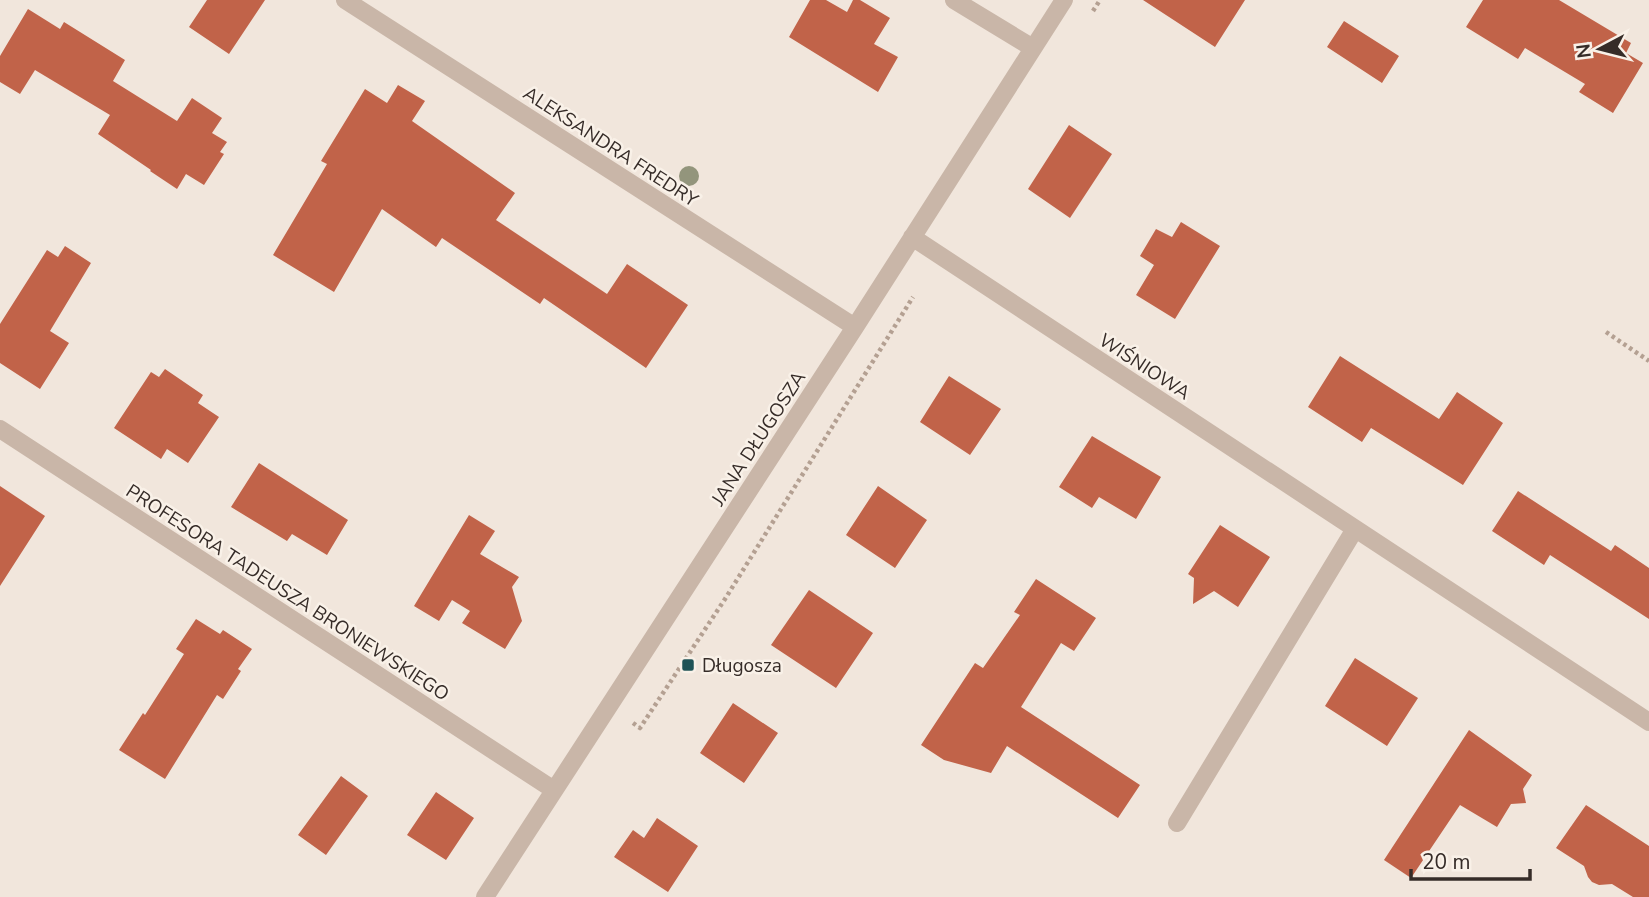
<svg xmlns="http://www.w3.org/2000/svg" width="1649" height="897" font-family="'Nunito Sans',sans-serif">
<rect width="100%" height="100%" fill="#f1e6dc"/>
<!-- building -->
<path fill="#c16349" d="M 207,0 L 265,0 L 229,54 L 189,27 Z
M 810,0 L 826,0 L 847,12 L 853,0 L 860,0 L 890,18 L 874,44 L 898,57 L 878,92 L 789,37 Z
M 1143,0 L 1245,0 L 1215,47 Z
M 1483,0 L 1559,0 L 1631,43 L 1626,53 L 1643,63 L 1613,113 L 1579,92 L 1585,84 L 1525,48 L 1518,59 L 1466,27 Z
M 28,9 L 60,29 L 64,22 L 125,60 L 113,81 L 177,121 L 192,98 L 222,118 L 212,133 L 227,142 L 220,152 L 224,154 L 204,185 L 186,174 L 177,189 L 150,171 L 151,170 L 98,134 L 110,115 L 35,70 L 20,94 L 0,82 L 0,56 Z
M 1344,21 L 1399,56 L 1382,83 L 1327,47 Z
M 398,85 L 425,101 L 412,121 L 515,193 L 496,220 L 607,294 L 627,264 L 688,305 L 646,368 L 544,298 L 540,304 L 442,238 L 436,247 L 382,209 L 334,292 L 273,255 L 327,164 L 321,161 L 365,89 L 387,103 Z
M 1069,125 L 1112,154 L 1070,218 L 1028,189 Z
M 1181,222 L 1220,246 L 1175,319 L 1136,295 L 1154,265 L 1140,256 L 1156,229 L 1172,237 Z
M 65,246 L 91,263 L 50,331 L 69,343 L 40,389 L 0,363 L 0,324 L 47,250 L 58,257 Z
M 1340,356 L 1439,419 L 1457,392 L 1503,423 L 1463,485 L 1371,428 L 1362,442 L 1308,407 Z
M 165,369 L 203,395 L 198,403 L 219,417 L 188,463 L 167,449 L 161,459 L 114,428 L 151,372 L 159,377 Z
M 949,376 L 1001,409 L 970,455 L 920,422 Z
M 1092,436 L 1161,477 L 1136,519 L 1099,497 L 1092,508 L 1059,487 Z
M 259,463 L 348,520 L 327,555 L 292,534 L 287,541 L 231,507 Z
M 0,486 L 45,516 L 0,586 Z
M 878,486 L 927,520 L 895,568 L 846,535 Z
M 1518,491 L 1611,551 L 1615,545 L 1649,568 L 1649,619 L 1550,555 L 1544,565 L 1492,531 Z
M 469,515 L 495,531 L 480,554 L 519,577 L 512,587 L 522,621 L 505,649 L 462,623 L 470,611 L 452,600 L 439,621 L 414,606 Z
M 1220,525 L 1270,557 L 1238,607 L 1214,591 L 1193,604 L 1194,578 L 1188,574 Z
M 1036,579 L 1096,618 L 1074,651 L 1061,643 L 1021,707 L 1140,785 L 1118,818 L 1007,746 L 991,773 L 944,760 L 921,745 L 975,663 L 983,668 L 1020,615 L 1014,612 Z
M 809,590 L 873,633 L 836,688 L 771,645 Z
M 196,619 L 220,634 L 223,630 L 252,649 L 238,669 L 241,671 L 223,699 L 217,695 L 165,779 L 119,750 L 143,713 L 145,715 L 184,654 L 176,649 Z
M 1355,658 L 1418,698 L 1387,746 L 1325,706 Z
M 733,703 L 778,733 L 744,783 L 700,753 Z
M 1469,730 L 1532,775 L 1523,789 L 1526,803 L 1511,804 L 1497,827 L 1460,805 L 1411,878 L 1384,860 Z
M 341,776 L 368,796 L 326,855 L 298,835 Z
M 436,792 L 474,818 L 446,860 L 407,835 Z
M 1586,805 L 1649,846 L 1649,897 L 1633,897 L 1612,884 L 1599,885 L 1592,882 L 1588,877 L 1584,866 L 1556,848 Z
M 657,818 L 698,846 L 668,892 L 614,857 L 633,830 L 644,838 Z"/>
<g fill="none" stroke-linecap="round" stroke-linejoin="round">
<!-- path -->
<path stroke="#b4a092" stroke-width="4.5" stroke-dasharray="3.5 3.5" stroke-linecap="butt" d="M 1093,11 L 1100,0
M 1606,332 L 1649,361
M 633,723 L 640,728 L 725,599 L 913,297"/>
<!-- minor -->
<path stroke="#c9b6a8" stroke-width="18" d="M 345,0 L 855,327
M 954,0 L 1033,48
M 912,237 L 1649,722
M 0,429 L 554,790
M 1177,823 L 1355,529
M 485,897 L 855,327 L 1064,0"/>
</g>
<!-- trees -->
<circle fill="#93957c" cx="689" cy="176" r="10"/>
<!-- markers -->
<rect fill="#1f5356" stroke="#f9f1e8" stroke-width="2.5" x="681" y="658" width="14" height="14" rx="3.5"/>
<g text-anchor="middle" stroke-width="5" stroke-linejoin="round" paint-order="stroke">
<!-- street labels -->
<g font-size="19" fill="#362c28" stroke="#f9f1e8">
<text transform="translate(611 146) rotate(33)" y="7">ALEKSANDRA FREDRY</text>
<text transform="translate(1145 366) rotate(33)" y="7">WIŚNIOWA</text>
<text transform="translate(758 438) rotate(-57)" y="7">JANA DŁUGOSZA</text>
<text transform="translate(288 592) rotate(33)" y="7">PROFESORA TADEUSZA BRONIEWSKIEGO</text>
</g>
<!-- poi labels -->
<g font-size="19" fill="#362c28" stroke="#f9f1e8" text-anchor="start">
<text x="702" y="672">Długosza</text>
</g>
</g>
<!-- north arrow -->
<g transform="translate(1600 49) rotate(263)" stroke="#f9f1e8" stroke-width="5" paint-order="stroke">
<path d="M0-5L12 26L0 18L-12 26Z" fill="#362c28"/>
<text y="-10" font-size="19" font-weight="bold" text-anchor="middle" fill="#362c28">N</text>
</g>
<!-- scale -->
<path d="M1411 869v10h119v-10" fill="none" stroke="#362c28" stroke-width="3.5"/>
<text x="1422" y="869" font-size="21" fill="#362c28" stroke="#f9f1e8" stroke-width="5" paint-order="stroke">20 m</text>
</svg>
